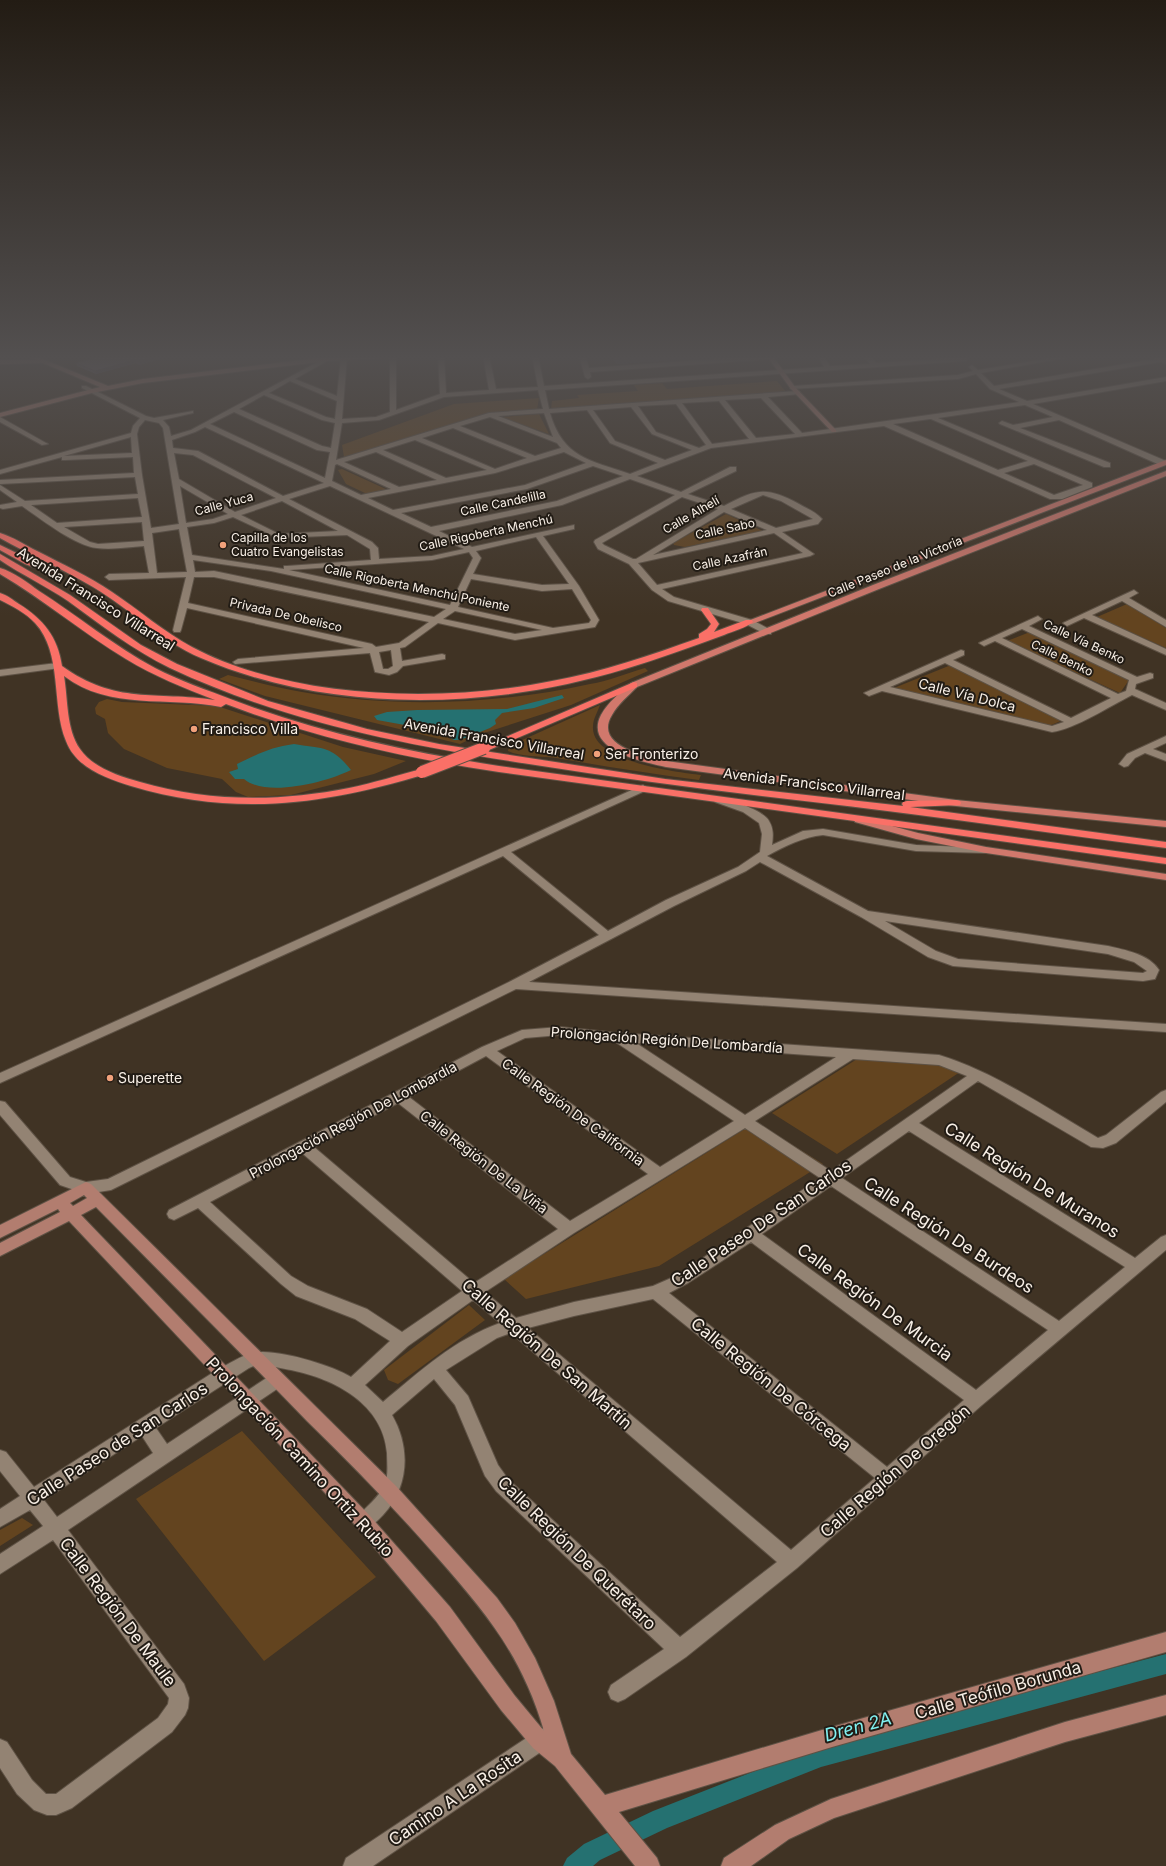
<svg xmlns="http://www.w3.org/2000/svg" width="1166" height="1866" font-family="Inter,sans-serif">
<rect width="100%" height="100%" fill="#403324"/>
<!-- green -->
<path fill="#63441f" d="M 777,381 L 786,392 L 551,409 L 552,401 L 579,398 L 577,395 L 638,391 L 634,385 L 662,383 L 667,389 Z
M 539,398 L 537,410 L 482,415 L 344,457 L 342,445 L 454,404 Z
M 539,414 L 549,434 L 501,417 Z
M 342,469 L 388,490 L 367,494 L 346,484 L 338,470 Z
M 726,514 L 763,531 L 685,547 L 674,545 L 673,543 Z
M 1127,604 L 1166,628 L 1166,648 L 1097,617 Z
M 1030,632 L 1129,680 L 1120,693 L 1007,641 Z
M 951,665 L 1063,720 L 1049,726 L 894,688 Z
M 645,668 L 648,671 L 571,705 L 481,734 L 460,744 L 265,696 L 219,679 L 228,675 C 252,681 277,688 302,692 C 397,708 495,705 590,684 C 609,681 627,673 645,668 Z
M 107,699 L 122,702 L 217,706 L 343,747 L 406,761 L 374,774 L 291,795 L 248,797 L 236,792 L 222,779 L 167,768 L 124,749 L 108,733 L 105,719 L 96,714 L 95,708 L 99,702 Z
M 600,705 C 598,711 593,719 593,726 C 590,762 677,772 701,775 L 699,780 C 651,774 604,766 556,758 C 542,756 520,757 508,751 L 509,746 Z
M 865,1054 L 966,1068 L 837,1154 L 772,1113 Z
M 756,1122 L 823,1164 L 659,1266 L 526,1299 L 504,1279 Z
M 469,1305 L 485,1320 L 398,1384 L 388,1380 L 384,1370 Z
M 242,1431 L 376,1577 L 264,1661 L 136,1499 Z
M 22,1518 L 33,1525 L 0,1546 L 0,1530 Z"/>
<!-- water -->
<path fill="#257171" d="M 562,695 L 564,698 L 534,708 L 502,713 L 495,720 L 496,724 L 490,728 L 460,740 L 454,740 L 438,731 L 377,720 L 374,716 L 387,712 L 417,710 L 507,709 Z
M 294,744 C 323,749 331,745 351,770 C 327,782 266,798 244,779 L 235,779 L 229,772 L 238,769 L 237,764 C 258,754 271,747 294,744 Z"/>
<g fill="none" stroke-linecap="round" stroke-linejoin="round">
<!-- canal -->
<path fill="#257171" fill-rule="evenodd" d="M 1166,1654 L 1166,1674 L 821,1767 L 667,1828 L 600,1860 L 593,1866 L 563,1866 L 567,1858 L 584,1844 L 653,1811 L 821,1745 Z"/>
<defs>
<path id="street" d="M 390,355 L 396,355 L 396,410 L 440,394 L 438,355 L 444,355 L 446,393 L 489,390 L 483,355 L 489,355 L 496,389 L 538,387 L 532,355 L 538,355 L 544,386 L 824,367 L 817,355 L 823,355 L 830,366 L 870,364 L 863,355 L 869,355 L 876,363 L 965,357 L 968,359 L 965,361 L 545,390 L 549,409 L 798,391 L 800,392 L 800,394 L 768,397 L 802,433 L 1019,402 L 990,389 L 976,374 L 958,379 L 791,389 L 790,388 L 793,386 L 958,375 L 973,371 L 969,367 L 972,365 L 978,370 L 1069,355 L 1081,355 L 981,373 L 994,386 L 1166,357 L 1166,361 L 999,389 L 1027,401 L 1166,377 L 1166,381 L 1033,404 L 1166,461 L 1166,464 L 1160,465 L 1059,420 L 1020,428 L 1110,463 L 1110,467 L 1104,467 L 1000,424 L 999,423 L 1002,421 L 1013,425 L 1053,417 L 1025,405 L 938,418 L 1092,483 L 1092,487 L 1062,499 L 1050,499 L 884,426 L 711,448 L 637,476 L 681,492 L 730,467 L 736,467 L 736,471 L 688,494 L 724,506 C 756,489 766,486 799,504 C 806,508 816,512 822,519 L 818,524 L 782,532 L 814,554 L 810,556 L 662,589 L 674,597 L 752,620 L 771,630 L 771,634 L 765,634 L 746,624 L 668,601 L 652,590 L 629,564 L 598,549 L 594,542 L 595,540 L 675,495 L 630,479 L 562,505 L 439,531 L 472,547 L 574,525 L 574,529 L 543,536 L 579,586 L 599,620 L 595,627 L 515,640 L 438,623 L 405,647 L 400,648 L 402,661 L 442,654 L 445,655 L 445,659 L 403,666 L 397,672 L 389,675 L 375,672 L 370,653 L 235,664 L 233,662 L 238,659 L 364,648 L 187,608 L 181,630 L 180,632 L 174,632 L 173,630 L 186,577 L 109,580 L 105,577 L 109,574 L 149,573 L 144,546 C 129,547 113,550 97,548 C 75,546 41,519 22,506 L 3,509 L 0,508 L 0,505 L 17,502 L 0,490 L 0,485 L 25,501 L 138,494 L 135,477 L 0,484 L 0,480 L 134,473 L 133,457 L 65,460 L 62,460 L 62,457 L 0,474 L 0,470 L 131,433 L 133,426 L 140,418 L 82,388 L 82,386 L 86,386 L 146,416 L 154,418 L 193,411 L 193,413 L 163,420 L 169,427 L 171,436 L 191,430 L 327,357 L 330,359 L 329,360 L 295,379 L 337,396 L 341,357 L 344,355 L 347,357 L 342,419 L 376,417 L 390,412 ZM 290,381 L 337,401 L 335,419 L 326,417 L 269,393 ZM 538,390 L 543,409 L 489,413 L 336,460 L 342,423 L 379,420 L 444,397 ZM 264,395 L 322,420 L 335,423 L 331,448 L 322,446 L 239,409 ZM 761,398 L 795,434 L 756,438 L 725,400 ZM 719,401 L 749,439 L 712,444 L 682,403 ZM 676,404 L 706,445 L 699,448 L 656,432 L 638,406 ZM 631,407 L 652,434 L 692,450 L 665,460 L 615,441 L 593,410 ZM 587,410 L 610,443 L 658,463 L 630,474 C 590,460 563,458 550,413 ZM 234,412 L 317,450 L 330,452 L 325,478 L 210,424 ZM 544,413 L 553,437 L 498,416 ZM 490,417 L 557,443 L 561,448 L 535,456 L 460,426 ZM 930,419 L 931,419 L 1028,461 L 998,470 L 893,424 ZM 145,420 L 159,423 L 163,428 L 179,524 L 151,528 L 142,475 L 137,434 L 139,427 ZM 205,427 L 324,483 L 283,496 L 198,451 L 173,448 L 172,440 L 195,432 ZM 453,428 L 527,458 L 495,469 L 422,438 ZM 131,437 L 132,453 L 64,456 ZM 415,440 L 487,470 L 446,478 L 383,450 ZM 376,452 L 437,480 L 399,487 L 344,462 ZM 564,452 L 586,463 L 525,485 L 393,510 L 368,498 L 495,473 ZM 174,453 L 193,455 L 276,498 L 235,512 L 179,479 ZM 337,464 L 391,489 L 361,495 L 332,481 L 335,465 ZM 1034,464 L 1083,485 L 1054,495 L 1004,473 ZM 593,466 L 623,476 L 557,501 L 431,527 L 401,513 L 527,489 ZM 180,486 L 228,514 L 213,519 L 186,523 ZM 330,486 L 464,549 L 432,556 L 379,559 L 378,548 L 372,542 L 289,499 ZM 763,495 L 781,501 L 813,519 L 776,528 L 731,509 ZM 682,497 L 718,509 L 636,559 L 633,559 L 604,545 L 602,543 ZM 138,498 L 142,517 L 57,523 L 31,505 ZM 282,501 L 338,531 L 279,534 L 241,515 ZM 724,512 L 767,530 L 653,555 ZM 233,517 L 278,538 L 347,535 L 370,549 L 371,560 L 287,566 L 284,566 L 284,569 L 192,555 L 187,527 L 214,523 ZM 142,522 L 144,541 L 98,544 L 90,542 L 64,527 ZM 179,529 L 187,572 L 157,573 L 152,533 ZM 774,533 L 803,553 L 657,585 L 638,563 ZM 536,537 L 569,584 L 542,585 L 473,574 L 481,558 L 476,551 ZM 469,552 L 473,558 L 450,605 L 289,570 L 432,560 ZM 193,560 L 271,571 L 446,609 L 434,617 L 214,571 L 195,572 ZM 194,577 L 214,577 L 429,622 L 399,643 L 376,647 L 372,644 L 188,603 ZM 471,579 L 542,591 L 572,589 L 591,620 L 589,623 L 553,628 L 458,607 ZM 455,611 L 542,630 L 515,634 L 443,619 ZM 391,650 L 393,666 L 388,669 L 383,669 L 379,652 Z
M 579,355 L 585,355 L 589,368 L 771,355 L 774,357 L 771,359 L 590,372 L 591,377 L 588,379 L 585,377 Z
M 0,417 L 46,443 L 48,444 L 42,445 L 0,422 Z
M 1134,590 L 1138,593 L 1129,598 L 1166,620 L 1166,627 L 1122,601 L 1092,615 L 1166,649 L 1166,655 L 1084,618 L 1067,626 L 1063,623 Z
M 1038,616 L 1042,619 L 1029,626 L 1137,677 L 1150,673 L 1153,674 L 1153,678 L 1136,684 L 1135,689 L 1166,703 L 1166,710 L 1132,695 C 1110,706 1075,729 1052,732 L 882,691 L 869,696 L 864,693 L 961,650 L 964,651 L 964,655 L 953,660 L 1071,718 L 1111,698 L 995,641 L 984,646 L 979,643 ZM 1022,629 L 1129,680 L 1126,691 L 1118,694 L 1002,638 ZM 945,663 L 1064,722 L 1052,726 L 890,687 Z
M 57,663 L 60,664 L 60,668 L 0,676 L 0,670 Z
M 1166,736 L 1166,743 L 1153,749 L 1166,754 L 1166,761 L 1145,753 L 1135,758 L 1128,766 L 1124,767 L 1119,764 L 1127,754 Z
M 643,785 L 648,788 L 647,790 L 511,852 L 608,931 L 666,900 L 738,867 L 760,852 L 762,834 L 759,823 L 743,812 L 715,802 L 714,800 L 715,798 L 719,797 C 731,800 763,810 769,821 C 774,829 773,837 772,845 L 803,831 L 823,829 L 916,845 L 990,848 L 992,850 L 990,852 L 986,853 L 916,851 L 823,835 C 803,837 785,846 767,856 L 868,911 L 1108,946 C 1125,950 1149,954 1159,970 L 1155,979 L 1143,981 L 953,966 L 928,957 L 861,917 L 760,862 L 746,871 L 674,906 L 529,982 L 1166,1024 L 1166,1032 L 516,989 L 111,1190 L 86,1194 L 60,1185 L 0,1115 L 0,1101 L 5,1102 L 70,1177 L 86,1182 L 108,1179 L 511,981 L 599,935 L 503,856 L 0,1083 L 0,1073 ZM 885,921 L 1108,954 L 1134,962 L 1147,971 L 1143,973 L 958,959 L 936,951 Z
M 560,1027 L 619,1033 L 939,1055 C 995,1072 1048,1109 1098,1138 L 1106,1135 L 1161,1092 L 1166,1090 L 1166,1102 L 1116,1143 L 1103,1148 L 1091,1147 L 978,1081 L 919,1123 L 1135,1258 L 1161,1237 L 1166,1235 L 1166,1250 L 982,1405 L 797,1568 L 686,1657 L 625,1699 L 618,1702 L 611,1699 L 608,1692 L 611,1685 L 664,1649 L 496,1491 L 485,1476 L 455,1405 L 434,1379 L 392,1415 C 411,1448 409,1487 383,1515 C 377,1521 372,1527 364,1530 L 358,1528 L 355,1522 L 358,1516 C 366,1507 378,1498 384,1486 C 389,1477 387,1464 387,1453 C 383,1404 335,1379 291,1370 C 278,1368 261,1362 249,1368 L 156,1428 L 167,1444 L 271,1375 L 277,1373 L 283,1375 L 285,1380 L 283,1385 L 68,1530 L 184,1684 L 189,1698 L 188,1708 L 185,1715 L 172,1732 L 72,1808 L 56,1815 L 47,1815 L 34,1810 L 17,1794 L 0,1768 L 0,1739 L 7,1742 L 32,1780 L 46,1794 L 56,1794 L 158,1718 L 168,1704 L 169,1698 L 53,1540 L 0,1574 L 0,1554 L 43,1526 L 30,1510 L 0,1527 L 0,1509 L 20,1496 L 0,1471 L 0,1450 L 6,1452 L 34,1487 L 217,1370 C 229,1364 240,1356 253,1353 C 275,1348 331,1365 351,1377 L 390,1341 L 355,1319 L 296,1296 L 281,1284 L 198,1208 L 174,1220 L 169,1218 L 167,1214 L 169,1210 L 482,1047 L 522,1030 ZM 560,1035 L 614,1041 L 734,1121 L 660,1167 L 497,1051 L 525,1038 ZM 636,1043 L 836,1057 L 745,1115 ZM 486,1056 L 648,1174 L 570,1221 L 409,1097 ZM 853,1059 L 939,1065 L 967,1076 L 831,1171 L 755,1121 ZM 398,1103 L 558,1229 L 474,1283 L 314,1147 ZM 745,1128 L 820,1178 L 678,1275 L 653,1286 L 574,1302 L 516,1318 L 485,1292 L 574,1233 ZM 909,1131 L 1125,1267 L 1059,1321 L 842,1178 ZM 302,1153 L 462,1291 L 402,1332 L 367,1309 L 308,1286 L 291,1276 L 210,1202 ZM 831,1186 L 1048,1330 L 976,1390 L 762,1234 ZM 751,1242 L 964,1400 L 887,1467 L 669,1293 L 688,1283 ZM 653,1299 L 875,1478 L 791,1550 L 528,1328 L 574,1316 ZM 473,1300 L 500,1323 C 455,1339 419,1372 383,1402 L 365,1385 L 408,1346 ZM 511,1333 L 777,1562 L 680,1637 L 508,1479 L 498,1465 L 468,1396 L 446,1370 L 497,1338 ZM 142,1436 L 153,1453 L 57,1517 L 44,1500 Z
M 544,1728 L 551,1731 L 554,1738 L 551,1745 L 373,1866 L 343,1866 L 346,1858 L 537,1731 Z"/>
<path id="secondary" d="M 26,355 L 33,355 L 108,386 L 143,379 L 327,357 L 401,355 L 398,357 L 327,361 L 143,383 L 92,393 L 0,417 L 0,413 L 100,387 L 43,363 L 0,364 L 0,360 L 36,360 Z
M 766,355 L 772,355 L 795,387 L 836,430 L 836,432 L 832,432 L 791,389 Z
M 1146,355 L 1153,355 L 1166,360 L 1166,364 Z
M 86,1182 L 91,1184 L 396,1486 L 497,1598 L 515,1623 L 535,1658 L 554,1701 L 571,1754 L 605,1795 L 832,1727 L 1166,1632 L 1166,1652 L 832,1747 L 619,1812 L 657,1858 L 660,1866 L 635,1866 L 555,1766 L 533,1748 L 501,1710 L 436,1621 L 358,1528 L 69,1221 L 0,1256 L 0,1243 L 60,1212 L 58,1209 L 0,1238 L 0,1225 ZM 84,1195 L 87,1198 L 73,1206 L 70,1203 ZM 96,1207 C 166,1278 237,1349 307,1421 C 352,1465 396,1510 437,1557 C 487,1614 522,1656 544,1731 L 515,1696 L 450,1607 L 370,1516 L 81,1215 Z
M 1166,1695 L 1166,1715 L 1065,1742 L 834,1818 L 789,1839 L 751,1866 L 721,1866 L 724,1858 L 775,1825 L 831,1799 L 1065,1722 Z"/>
<path id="primary" d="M 1166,460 L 1166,465 L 752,624 L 746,624 L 745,622 Z
M 1166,471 L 1166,476 L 879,589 L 637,687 C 628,696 618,704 612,715 C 593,746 646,756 666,761 L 956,800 L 1166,821 L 1166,827 L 956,806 L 666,767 C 644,762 583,750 601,715 C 608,702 620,693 631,683 L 873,585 Z
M 859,817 L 918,833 L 986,847 L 1166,874 L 1166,880 L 986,853 L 916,839 L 855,822 L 854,820 Z"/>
<path id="highway" d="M 0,533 C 13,537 25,545 37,551 C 62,564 89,576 112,592 C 139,610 164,632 192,647 C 292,700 443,703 552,681 C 602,672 651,655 699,638 L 699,634 L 707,629 L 711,624 L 701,610 L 702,608 L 708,608 L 719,624 L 714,632 L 746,620 L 752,620 L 753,622 C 746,628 733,631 724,635 C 691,647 658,659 625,669 C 490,710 332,714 201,658 C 161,641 130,609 93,587 C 63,569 30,555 0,538 Z
M 0,545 L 31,560 L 55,569 L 56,571 L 52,574 L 25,564 L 0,550 Z
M 0,554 L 70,595 L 141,645 L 177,664 L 268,701 L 367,729 L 439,744 L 665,779 L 903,806 L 902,804 L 903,802 L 907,801 L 956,800 L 960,801 L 961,803 L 960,805 L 910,807 L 1166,842 L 1166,848 C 1043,832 920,814 796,800 C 707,790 618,778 529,764 C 405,745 285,722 170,668 C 133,650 101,625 68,601 C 46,586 22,575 0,560 Z
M 0,568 C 14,572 28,583 39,591 C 78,616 114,646 155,668 C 180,681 207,690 233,700 C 320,733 408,752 499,766 L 1166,858 L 1166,864 L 499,772 C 405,758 315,738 226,704 L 221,707 C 168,696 110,711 64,676 C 68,699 66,729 80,749 C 93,768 119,776 140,782 C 208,802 279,802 349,788 C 374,783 398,775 422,769 L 427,772 L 426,774 C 323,805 235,817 131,786 C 106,778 76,768 66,741 C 51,705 63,653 35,623 C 26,613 12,606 0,600 L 0,593 C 7,595 13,600 19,604 C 43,619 58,637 62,666 C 116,705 155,691 215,700 C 184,688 154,676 126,659 C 83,633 44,600 0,574 Z
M 634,682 L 637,683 L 637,687 L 489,750 L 485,751 L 480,748 Z"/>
</defs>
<!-- street casing -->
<use href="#street" stroke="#5e5245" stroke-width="2"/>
<!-- secondary casing -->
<use href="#secondary" stroke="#5e5245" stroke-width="2"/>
<!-- primary casing -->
<use href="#primary" stroke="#5e5245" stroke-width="2"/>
<!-- highway casing -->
<use href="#highway" stroke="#5e5245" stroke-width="2"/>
<!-- street -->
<use href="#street" fill="#938373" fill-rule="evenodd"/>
<!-- secondary -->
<use href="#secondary" fill="#b27d6f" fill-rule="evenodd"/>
<!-- primary -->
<use href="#primary" fill="#d1786c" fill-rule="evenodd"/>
<!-- highway -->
<use href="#highway" fill="#fa7067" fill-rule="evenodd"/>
<defs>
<path id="highway-bridge-far1" d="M 481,749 L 485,748"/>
<path id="highway-bridge" d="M 422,772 L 484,748"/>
</defs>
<!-- highway-bridge-far1 casing -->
<use href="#highway-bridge-far1" stroke="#5e5245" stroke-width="10" stroke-linecap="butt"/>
<!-- highway-bridge casing -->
<use href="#highway-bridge" stroke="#5e5245" stroke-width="14" stroke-linecap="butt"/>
<!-- highway-bridge-far1 -->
<use href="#highway-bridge-far1" stroke="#fa7067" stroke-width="9"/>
<!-- highway-bridge -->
<use href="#highway-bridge" stroke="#fa7067" stroke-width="12"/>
</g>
<!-- wall -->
<path fill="#5f596a" d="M 610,355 L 747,355 L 617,364 Z
M 170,356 L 139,365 L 136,363 L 96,374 L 77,366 L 76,363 Z"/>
<!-- shaded-wall -->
<path fill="#4e4956" d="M 164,355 L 186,355 L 170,356 L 139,365 L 138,361 Z
M 618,355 L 747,355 L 617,364 Z
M 135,360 L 136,363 L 96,374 L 95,371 Z"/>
<!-- building -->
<path fill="#6f687b" stroke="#4e4956" d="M 107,355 L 164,355 L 138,361 L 135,360 L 95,371 L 76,363 Z"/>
<!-- sky -->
<linearGradient id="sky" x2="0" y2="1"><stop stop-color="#231c14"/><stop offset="0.58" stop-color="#535050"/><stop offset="1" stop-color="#535050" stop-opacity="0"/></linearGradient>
<rect width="1166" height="616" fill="url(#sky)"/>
<!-- markers -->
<g fill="#f1a17b" stroke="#221c15" stroke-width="1.5">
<circle cx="223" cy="545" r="4"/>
<circle cx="194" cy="729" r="4"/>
<circle cx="597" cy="754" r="4"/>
<circle cx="110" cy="1078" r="4"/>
</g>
<g text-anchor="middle" stroke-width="4" stroke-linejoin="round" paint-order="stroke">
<!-- far-street labels -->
<g font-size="12" fill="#f9f0e7" stroke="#221c15">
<text transform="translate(503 503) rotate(-12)" y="4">Calle Candelilla</text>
<text transform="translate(224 504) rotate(-15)" y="4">Calle Yuca</text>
<text transform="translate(691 515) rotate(-30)" y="4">Calle Alhelí</text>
<text transform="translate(725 529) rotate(-12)" y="4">Calle Sabo</text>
<text transform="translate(486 533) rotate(-12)" y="4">Calle Rigoberta Menchú</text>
<text transform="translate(730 559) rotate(-12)" y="4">Calle Azafrán</text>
<text transform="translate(895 567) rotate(-22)" y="4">Calle Paseo de la Victoria</text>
<text transform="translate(417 588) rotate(12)" y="4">Calle Rigoberta Menchú Poniente</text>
<text transform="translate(286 615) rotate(13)" y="4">Privada De Obelisco</text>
<text transform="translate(1084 642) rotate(25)" y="4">Calle Vía Benko</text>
<text transform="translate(1062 658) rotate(26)" y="4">Calle Benko</text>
</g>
<!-- far-poi labels -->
<g font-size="12" fill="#f9f0e7" stroke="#221c15" text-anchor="start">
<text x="231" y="542">Capilla de los<tspan x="231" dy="14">Cuatro Evangelistas</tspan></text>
</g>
<!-- street labels -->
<g font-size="14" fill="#f9f0e7" stroke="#221c15">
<text transform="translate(96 599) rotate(32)" y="5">Avenida Francisco Villarreal</text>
<text transform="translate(967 695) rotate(14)" y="5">Calle Vía Dolca</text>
<text transform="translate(494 739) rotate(10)" y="5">Avenida Francisco Villarreal</text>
<text transform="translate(814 784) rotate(7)" y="5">Avenida Francisco Villarreal</text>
<text transform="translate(667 1040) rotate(4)" y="5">Prolongación Región De Lombardía</text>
<text transform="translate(573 1112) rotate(36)" y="5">Calle Región De California</text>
<text transform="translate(353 1120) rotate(-28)" y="5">Prolongación Región De Lombardía</text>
<text transform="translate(484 1162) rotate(38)" y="5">Calle Región De La Viña</text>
</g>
<!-- poi labels -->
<g font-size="14" fill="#f9f0e7" stroke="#221c15" text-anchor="start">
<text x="202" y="734">Francisco Villa</text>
<text x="605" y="759">Ser Fronterizo</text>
<text x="118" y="1083">Superette</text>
</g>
<!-- near-street labels -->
<g font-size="17" fill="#f9f0e7" stroke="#221c15">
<text transform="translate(1032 1180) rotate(32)" y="6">Calle Región De Muranos</text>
<text transform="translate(761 1223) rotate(-34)" y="6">Calle Paseo De San Carlos</text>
<text transform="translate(949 1235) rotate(33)" y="6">Calle Región De Burdeos</text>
<text transform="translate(875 1302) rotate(36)" y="6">Calle Región De Murcia</text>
<text transform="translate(547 1354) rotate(41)" y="6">Calle Región De San Martín</text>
<text transform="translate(771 1384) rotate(39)" y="6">Calle Región De Córcega</text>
<text transform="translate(117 1444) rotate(-33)" y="6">Calle Paseo de San Carlos</text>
<text transform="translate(300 1457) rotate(47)" y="6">Prolongación Camino Ortiz Rubio</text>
<text transform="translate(895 1471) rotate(-41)" y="6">Calle Región De Oregón</text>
<text transform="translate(577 1553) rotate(44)" y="6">Calle Región De Querétaro</text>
<text transform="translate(118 1612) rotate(53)" y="6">Calle Región De Maule</text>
<text transform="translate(998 1690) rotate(-16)" y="6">Calle Teófilo Borunda</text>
<text transform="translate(455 1798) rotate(-34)" y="6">Camino A La Rosita</text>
</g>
<!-- near-water labels -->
<g font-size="18" font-style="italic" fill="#81f1f1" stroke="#221c15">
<text transform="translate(858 1727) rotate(-15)" y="6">Dren 2A</text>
</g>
</g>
</svg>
